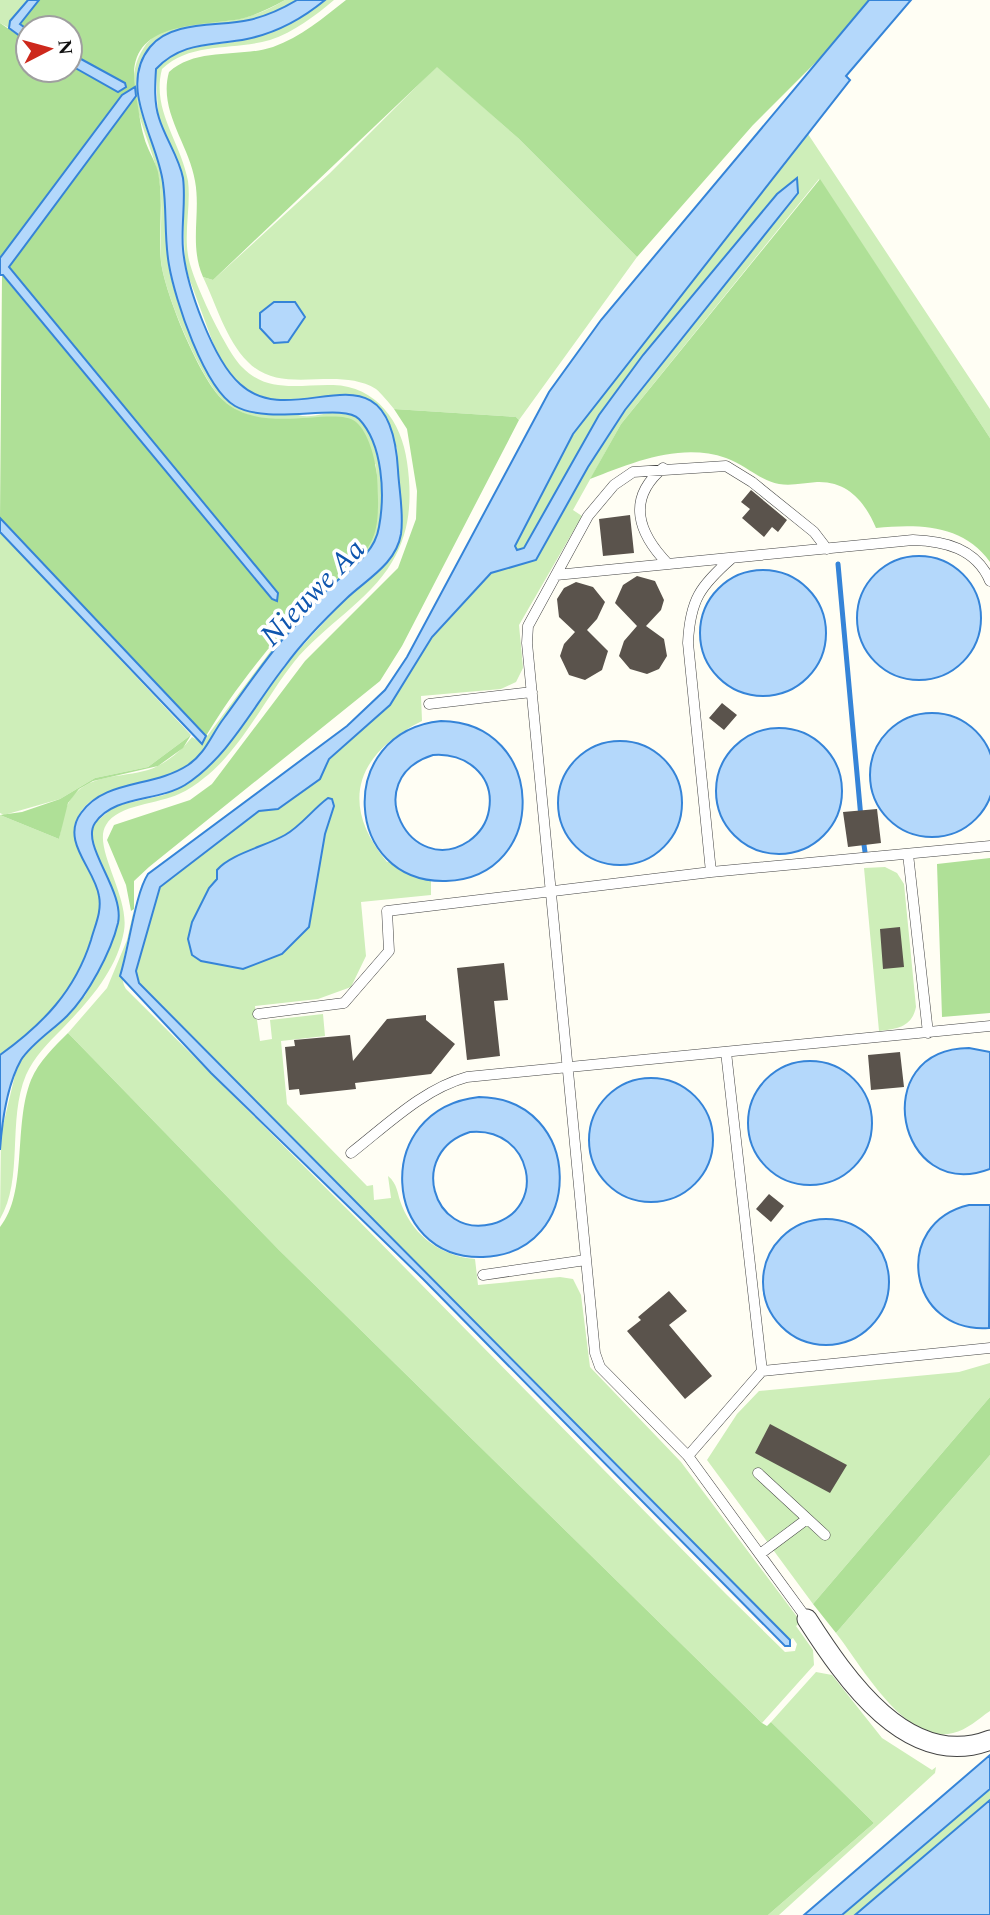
<svg xmlns="http://www.w3.org/2000/svg" width="990" height="1915" font-family="Spectral,serif">
<rect width="100%" height="100%" fill="#fffef4"/>
<!-- green -->
<path fill="#ceeeb9" d="M 0,0 L 28,0 L 10,21 L 9,28 L 0,23 Z
M 285,0 L 297,0 C 281,11 262,18 243,22 C 214,26 173,21 151,45 C 115,82 157,141 163,182 C 167,208 165,236 168,262 C 174,303 194,340 210,377 C 238,390 268,408 298,415 C 318,421 341,402 359,419 C 385,445 388,508 375,541 C 366,563 339,576 323,593 C 287,632 255,675 224,717 C 211,735 206,755 186,767 C 174,774 160,780 147,783 C 121,790 88,790 76,821 C 67,845 91,865 97,885 C 103,904 98,919 92,937 C 72,994 49,1020 0,1055 L 0,815 L 59,839 C 62,827 63,812 69,802 C 85,773 122,778 148,770 C 166,764 181,751 192,737 L 202,743 L 293,621 L 346,570 L 373,538 L 378,506 L 376,465 L 342,417 C 305,419 255,429 224,401 C 201,380 164,292 161,261 C 159,231 165,201 157,171 C 148,133 119,86 143,49 C 160,21 197,24 225,21 C 247,19 267,11 285,0 Z
M 325,0 L 334,0 C 315,16 294,32 270,40 C 233,51 192,41 162,69 C 151,110 181,142 188,181 C 191,205 184,231 188,255 C 191,278 226,351 242,367 C 268,394 300,384 333,385 C 376,386 402,422 407,462 C 412,496 411,531 392,562 C 369,601 323,626 294,662 C 266,697 240,751 204,778 C 197,784 188,790 179,794 C 159,804 118,804 106,825 C 92,847 130,896 124,931 C 117,970 89,1001 62,1029 C 48,1043 34,1057 26,1075 C 7,1120 24,1179 0,1219 L 1,1134 L 15,1075 L 22,1058 L 85,996 L 113,940 L 118,921 L 118,906 L 93,844 L 92,830 L 95,823 L 115,806 L 164,795 L 184,785 L 214,761 L 286,664 L 350,594 L 384,567 L 401,535 L 397,448 L 370,402 L 357,395 L 277,400 L 260,396 L 243,388 L 229,373 L 216,351 L 185,267 L 182,173 L 158,116 L 156,69 C 182,41 213,48 247,39 C 274,32 303,18 325,0 Z
M 437,66 L 518,138 L 637,257 L 519,420 L 516,417 L 394,409 C 389,403 382,394 376,389 C 336,365 282,397 248,362 C 226,340 216,304 203,277 L 213,280 L 330,173 Z
M 808,134 L 990,409 L 990,438 L 819,179 L 621,424 L 573,510 L 582,516 L 519,625 L 523,668 L 516,682 L 501,689 L 421,696 L 422,721 C 357,753 338,803 387,862 L 390,861 L 408,873 L 431,881 L 431,895 L 361,902 L 366,956 L 351,987 L 318,999 L 255,1006 L 260,1041 L 272,1039 L 270,1020 L 323,1014 L 325,1036 L 281,1041 L 287,1104 L 367,1186 L 373,1185 L 374,1200 L 391,1198 L 388,1176 C 398,1184 397,1194 402,1206 C 415,1237 441,1256 475,1259 L 478,1285 L 560,1277 L 573,1279 L 581,1295 L 590,1367 L 681,1462 L 801,1622 L 796,1626 L 813,1650 L 814,1665 L 762,1723 L 279,1250 L 68,1033 L 107,988 L 127,940 L 134,909 C 133,930 114,976 127,990 L 351,1213 L 726,1594 L 785,1652 L 795,1651 L 797,1644 L 793,1638 L 790,1640 L 139,983 L 136,971 L 160,887 L 259,811 L 278,809 L 320,779 L 329,759 L 390,705 L 432,637 L 491,573 L 536,560 L 588,467 L 625,410 L 798,193 L 643,355 L 599,415 L 524,548 L 517,550 L 514,546 L 573,434 L 616,376 Z
M 0,532 L 191,735 L 148,767 L 95,778 L 60,799 L 4,815 L 0,813 Z
M 885,867 L 897,873 L 904,884 L 916,1007 C 912,1027 897,1029 879,1031 L 864,868 Z
M 990,1363 L 990,1397 L 813,1604 L 707,1460 L 737,1414 L 759,1391 L 959,1372 Z
M 990,1455 L 990,1711 C 978,1719 967,1730 953,1733 C 906,1746 861,1665 836,1633 Z
M 816,1672 L 832,1675 L 882,1738 L 932,1770 L 936,1767 L 935,1773 L 779,1915 L 768,1915 L 874,1823 L 771,1722 Z
M 990,1789 L 990,1800 L 855,1915 L 842,1915 Z"/>
<!-- forest -->
<path fill="#afe097" d="M 39,0 L 285,0 C 270,8 257,15 240,19 C 198,27 125,20 135,87 L 122,95 L 0,258 L 0,23 L 28,42 L 28,70 L 70,70 L 70,65 L 118,92 L 125,83 L 70,53 L 70,28 L 28,30 L 21,26 L 21,21 Z
M 346,0 L 869,0 L 824,54 L 753,125 L 637,257 L 518,138 L 437,67 L 213,280 L 203,277 C 189,245 201,213 195,181 C 189,144 158,111 169,72 C 197,47 239,58 273,47 C 301,37 323,18 346,0 Z
M 136,96 C 139,110 140,124 144,137 C 147,149 155,160 158,172 C 164,202 158,232 161,262 C 165,294 200,379 223,400 C 262,437 335,405 356,422 C 369,433 375,459 377,475 C 378,494 380,521 373,538 C 362,564 329,583 310,602 C 272,642 234,689 206,736 L 0,518 L 2,275 L 272,599 L 277,601 L 278,593 L 9,267 Z
M 820,179 L 990,438 L 990,562 C 963,524 918,524 876,528 C 865,502 848,481 817,482 C 805,483 791,486 779,484 C 759,480 744,464 726,458 C 680,442 632,463 590,479 L 621,424 Z
M 394,409 L 516,417 L 519,420 L 402,646 L 380,681 L 149,867 L 134,881 L 134,909 L 131,911 L 126,885 L 107,840 L 114,825 L 190,800 L 212,784 L 305,661 L 398,568 L 416,519 L 417,491 L 407,429 Z
M 191,735 L 183,748 L 158,766 L 93,781 L 79,789 L 68,803 L 59,839 L 0,815 L 22,812 L 60,799 L 95,778 L 148,767 Z
M 990,858 L 990,1013 L 942,1017 L 937,864 Z
M 68,1033 L 279,1250 L 762,1723 L 767,1726 L 771,1722 L 874,1823 L 768,1915 L 0,1915 L 0,1227 C 28,1193 13,1125 31,1080 C 39,1061 54,1047 68,1033 Z
M 990,1397 L 990,1455 L 836,1633 L 813,1604 Z"/>
<!-- water -->
<path fill="#b4d8fb" stroke="#3584d8" stroke-width="2" fill-rule="evenodd" d="M 28,0 L 39,0 L 20,24 L 28,30 L 28,42 L 9,28 L 10,21 Z
M 297,0 L 325,0 C 302,19 276,33 247,39 C 213,46 182,41 156,69 C 155,85 154,103 159,118 C 165,138 179,157 183,178 C 186,201 181,225 183,249 C 186,285 213,360 240,384 C 296,436 390,333 398,470 C 399,490 404,513 401,534 C 396,564 367,579 347,598 C 325,619 303,641 285,666 C 254,705 228,758 185,785 C 157,802 114,795 95,823 C 80,845 125,890 118,923 C 111,952 88,995 67,1016 C 53,1030 32,1043 21,1060 C 7,1085 2,1121 0,1150 L 0,1055 C 43,1024 75,991 91,940 C 95,925 102,912 99,896 C 95,869 60,841 81,813 C 105,779 153,788 188,765 C 206,753 211,735 224,718 C 243,692 262,664 282,640 C 296,625 309,609 322,595 C 342,573 374,558 379,527 C 385,495 383,444 359,419 C 343,402 270,426 235,406 C 204,388 175,300 169,265 C 164,238 167,210 163,183 C 158,140 117,87 150,47 C 172,20 218,27 249,20 C 267,16 282,9 297,0 Z
M 869,0 L 911,0 L 846,76 L 850,80 L 573,434 L 515,546 L 517,550 L 524,548 L 599,415 L 643,355 L 777,194 L 797,178 L 798,193 L 625,410 L 588,467 L 536,560 L 491,573 L 432,637 L 390,705 L 329,759 L 320,779 L 278,809 L 259,811 L 160,887 L 136,971 L 139,983 L 790,1640 L 790,1646 L 785,1646 L 423,1279 L 211,1073 L 120,976 C 129,948 135,894 148,874 L 347,726 L 385,690 L 407,657 L 549,392 L 601,320 Z
M 70,53 L 125,83 L 126,87 L 118,92 L 70,65 Z
M 135,87 L 136,96 L 9,267 L 278,593 L 277,601 L 272,599 L 3,275 L 0,275 L 0,258 L 122,95 Z
M 274,302 L 295,302 L 305,317 L 288,342 L 274,343 L 260,328 L 260,313 Z
M 0,518 L 206,736 L 202,744 L 0,532 Z
M857 618a62 62 0 1 1 124 0a62 62 0 1 1-124 0Z
M700 633a63 63 0 1 1 126 0a63 63 0 1 1-126 0Z
M870 775a62 62 0 1 1 124 0a62 62 0 1 1-124 0Z
M 441,721 C 548,722 550,878 446,881 C 343,884 334,732 441,721 ZM 433,755 C 465,752 495,775 489,810 C 487,822 480,833 469,841 C 411,880 357,779 433,755 Z
M716 791a63 63 0 1 1 126 0a63 63 0 1 1-126 0Z
M558 803a62 62 0 1 1 124 0a62 62 0 1 1-124 0Z
M 328,798 L 332,799 L 334,806 L 325,834 L 309,927 L 282,954 L 243,969 L 201,961 L 192,955 L 188,939 L 192,922 L 209,888 L 217,879 L 217,870 C 230,854 266,846 285,835 C 301,826 313,809 328,798 Z
M 969,1048 L 990,1052 L 990,1169 C 897,1204 866,1049 969,1048 Z
M748 1123a62 62 0 1 1 124 0a62 62 0 1 1-124 0Z
M589 1140a62 62 0 1 1 124 0a62 62 0 1 1-124 0Z
M 479,1097 C 585,1098 587,1254 483,1257 C 381,1260 371,1109 479,1097 ZM 470,1132 C 532,1126 549,1209 492,1224 C 432,1239 407,1152 470,1132 Z
M 969,1205 L 990,1205 L 989,1328 C 907,1334 891,1223 969,1205 Z
M763 1282a63 63 0 1 1 126 0a63 63 0 1 1-126 0Z
M 990,1755 L 990,1789 L 842,1915 L 804,1915 Z
M 990,1800 L 990,1915 L 855,1915 Z"/>
<g fill="none" stroke-linecap="round" stroke-linejoin="round">
<!-- stream -->
<path stroke="#3584d8" stroke-width="5" d="M 838,564 L 861,818
M 863,838 L 865,852"/>
</g>
<!-- building -->
<path fill="#5a534c" d="M 751,490 L 787,520 L 778,532 L 772,527 L 764,537 L 742,518 L 750,509 L 741,502 Z
M 630,515 L 634,553 L 603,556 L 599,519 Z
M 637,576 L 655,581 L 664,600 L 661,610 L 646,626 L 664,639 L 667,656 L 659,669 L 647,674 L 630,669 L 619,656 L 624,641 L 637,626 L 615,603 L 623,585 Z
M 576,582 L 593,587 L 605,602 L 597,619 L 587,630 L 608,651 L 602,670 L 585,680 L 569,675 L 560,656 L 564,644 L 575,632 L 559,617 L 557,599 L 564,588 Z
M 722,703 L 737,715 L 724,730 L 709,718 Z
M 877,809 L 881,843 L 848,847 L 843,812 Z
M 900,927 L 904,967 L 883,969 L 880,929 Z
M 504,963 L 508,1000 L 494,1001 L 500,1056 L 467,1060 L 457,968 Z
M 426,1015 L 426,1020 L 455,1044 L 431,1074 L 355,1083 L 356,1089 L 300,1095 L 299,1089 L 289,1090 L 285,1047 L 295,1046 L 294,1040 L 350,1035 L 353,1061 L 387,1019 Z
M 900,1052 L 904,1087 L 871,1090 L 868,1055 Z
M 769,1194 L 784,1206 L 771,1222 L 756,1209 Z
M 669,1291 L 687,1311 L 669,1325 L 712,1376 L 685,1399 L 627,1331 L 641,1320 L 638,1317 Z
M 770,1424 L 847,1465 L 830,1493 L 755,1453 Z"/>
<g fill="none" stroke-linecap="round" stroke-linejoin="round">
<defs>
<path id="lane" d="M 663,468 C 626,499 638,533 668,564
M 556,575 L 913,540 C 944,541 976,548 990,581
M 429,704 L 532,692
M 908,854 L 928,1033
M 711,872 L 688,643 C 690,600 700,586 732,558
M 258,1014 L 344,1003 L 389,951 L 387,911 L 711,872 L 990,846
M 726,1052 L 762,1371
M 351,1153 C 387,1125 423,1089 467,1077 L 990,1026
M 483,1275 L 586,1260
M 688,1456 L 762,1371 L 990,1348
M 758,1473 L 825,1535
M 760,1554 L 807,1519
M 807,1619 L 688,1456 L 600,1367 L 595,1353 L 527,643 L 528,626 L 588,516 L 614,485 L 633,472 L 726,466 L 752,482 L 814,532 L 827,549"/>
<path id="street" d="M 807,1619 C 845,1678 908,1772 990,1740"/>
</defs>
<!-- lane casing -->
<use href="#lane" stroke="#434343" stroke-width="11"/>
<!-- street casing -->
<use href="#street" stroke="#434343" stroke-width="21"/>
<!-- lane -->
<use href="#lane" stroke="#fff" stroke-width="10"/>
<!-- street -->
<use href="#street" stroke="#fff" stroke-width="19"/>
</g>
<g text-anchor="middle" stroke-width="7" stroke-linejoin="round" paint-order="stroke">
<!-- water labels -->
<g font-size="30" font-style="italic" fill="#0e55ae" stroke="#fff">
<text transform="translate(312 592) rotate(-46)" y="10">Nieuwe Aa</text>
</g>
</g>
<!-- north arrow -->
<g transform="translate(49 49) rotate(84)"><circle r="33" fill="#ffffff" stroke="#9f9f9f" stroke-width="2"/>
<path d="M0-5L12 26L0 18L-12 26Z" fill="#cd281c"/>
<text y="-10" font-size="19" font-weight="bold" text-anchor="middle" fill="#101010">N</text>
</g>
</svg>
